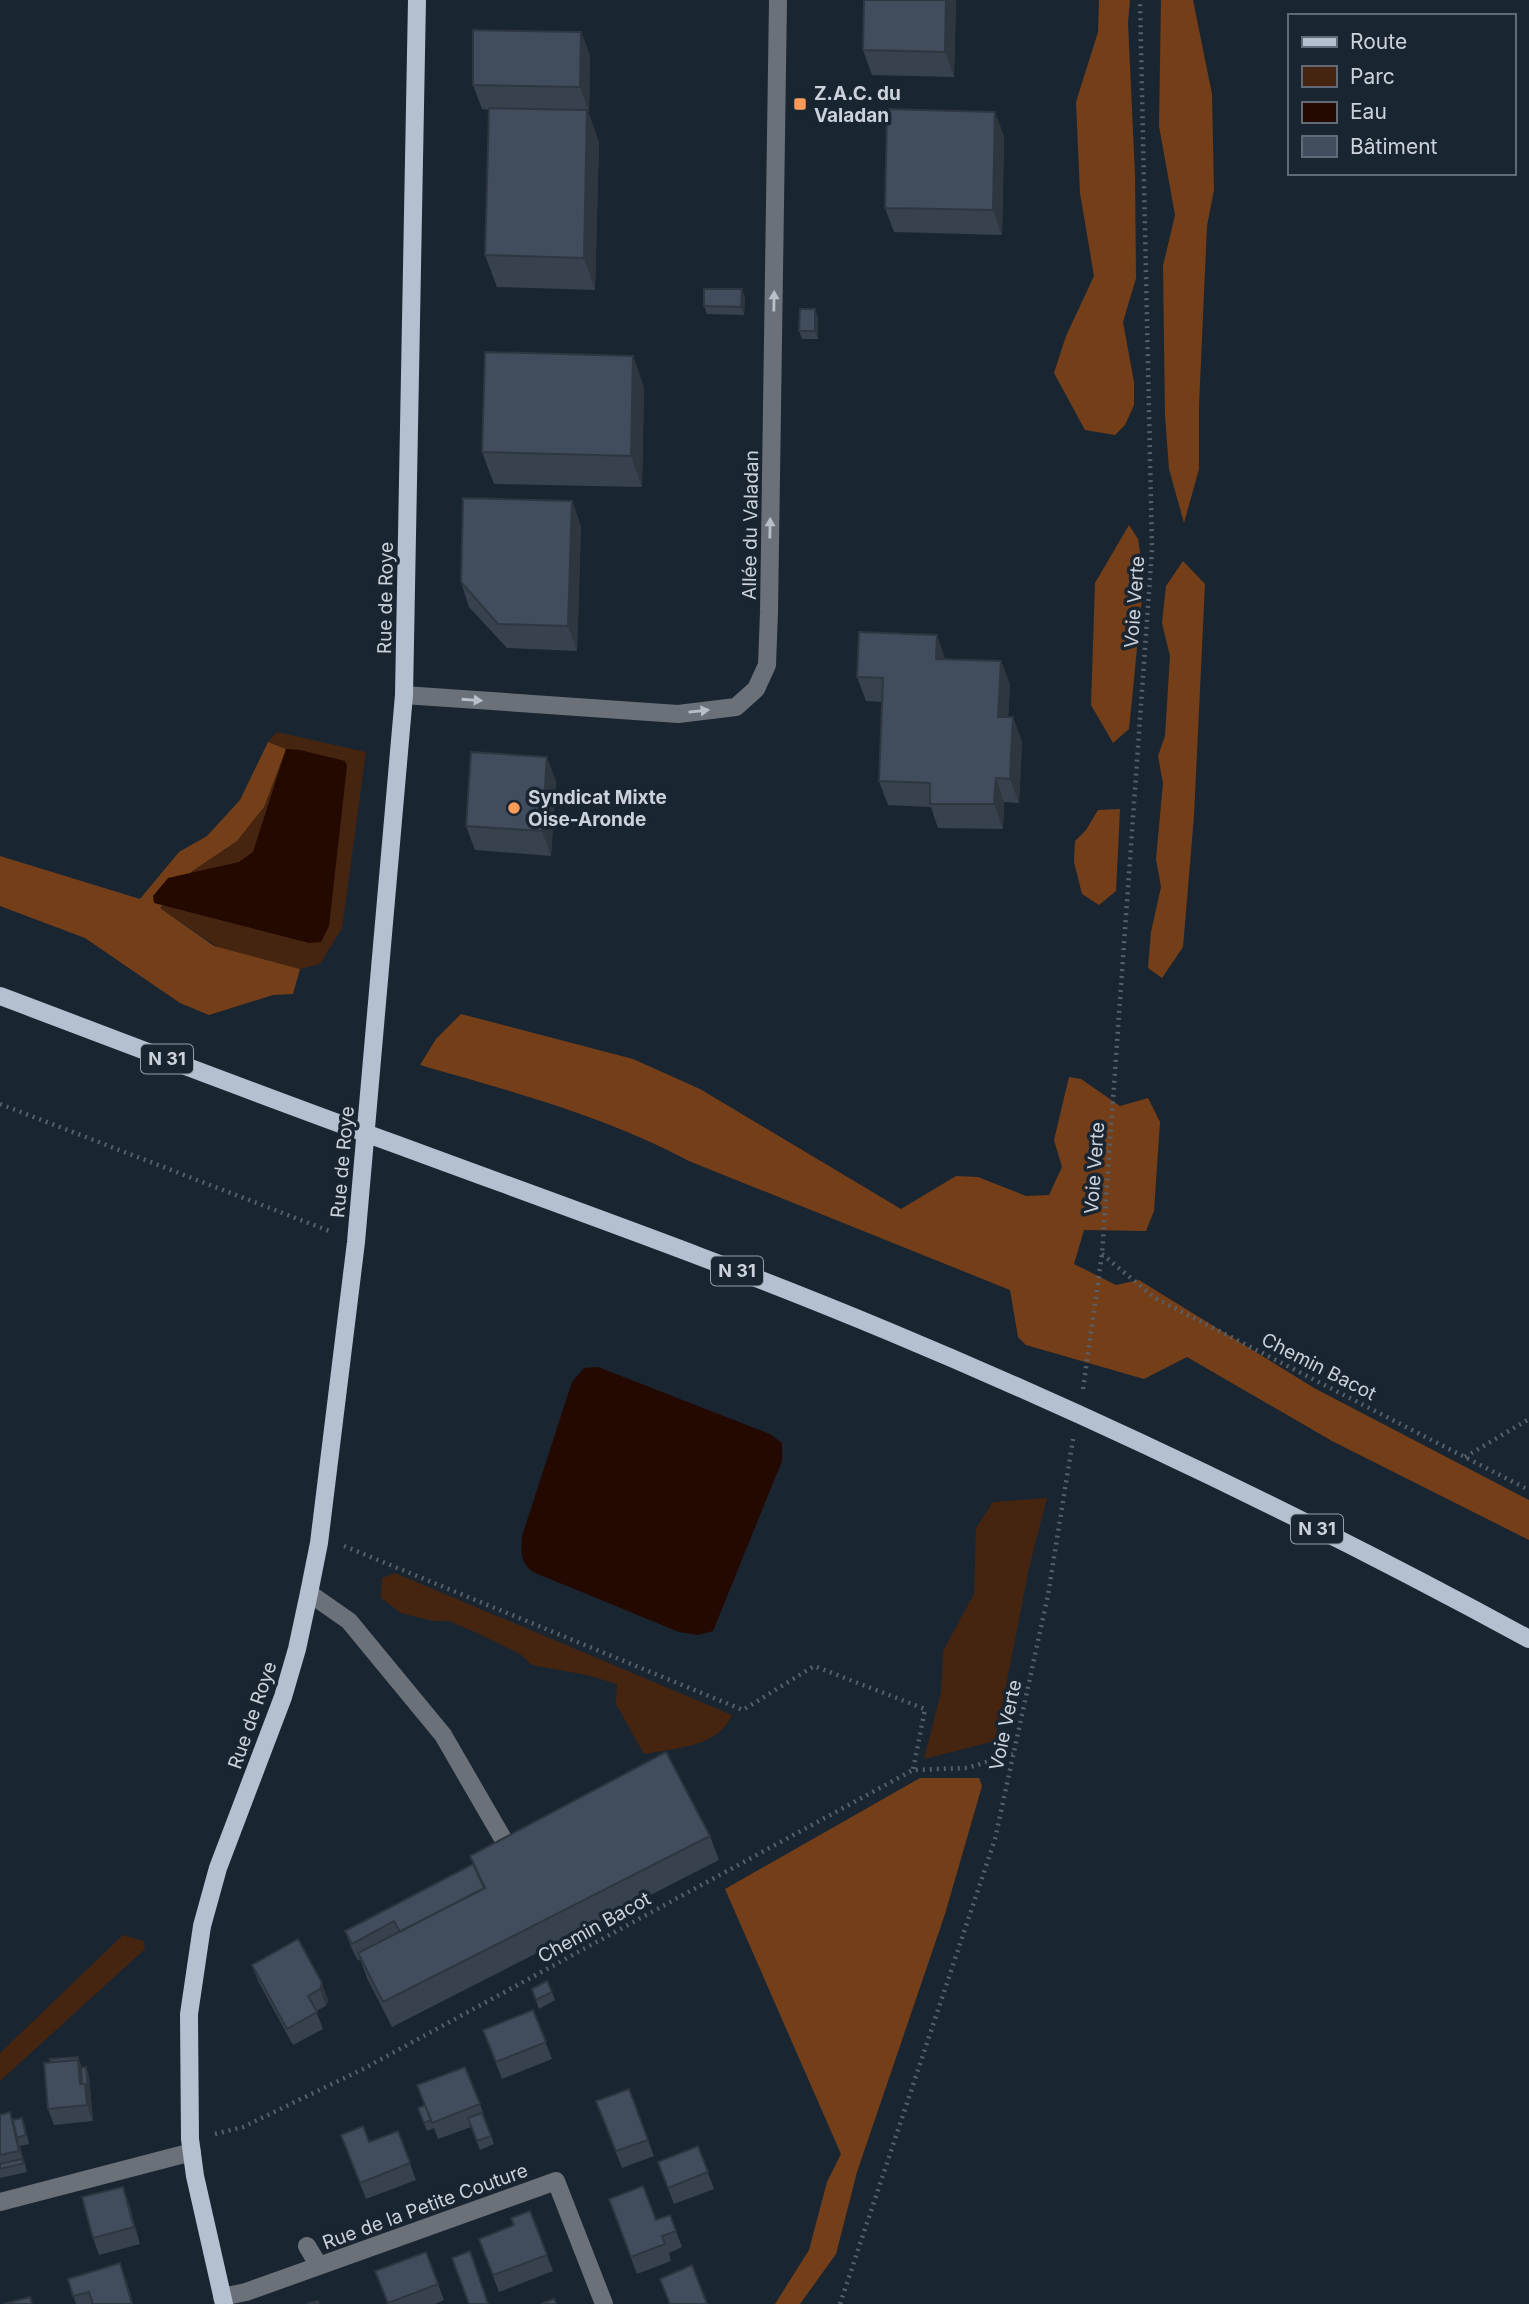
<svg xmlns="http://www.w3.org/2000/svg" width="1529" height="2304" font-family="Inter,sans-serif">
<rect width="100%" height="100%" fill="#1a2532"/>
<!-- green -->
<path fill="#452510" d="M 277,732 L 366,752 L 342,928 L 320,964 L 300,969 L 219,948 L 160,908 L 191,872 L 237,841 L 286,749 L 268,742 Z
M 1047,1498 L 1029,1568 L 995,1741 L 924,1759 L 941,1692 L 943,1651 L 974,1594 L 976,1528 L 993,1502 Z
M 395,1573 L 732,1715 C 718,1748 674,1748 644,1754 L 616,1704 L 617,1684 L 587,1675 L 532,1665 L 520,1654 L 477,1633 L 449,1621 L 433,1621 L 401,1613 L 381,1598 L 382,1578 Z
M 123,1935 L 144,1941 L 145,1949 L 0,2081 L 0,2053 Z"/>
<!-- forest -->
<path fill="#743f18" d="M 1099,0 L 1130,0 L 1128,23 L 1135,175 L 1136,278 L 1123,322 L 1134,382 L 1134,405 L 1125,425 L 1115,435 L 1085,430 L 1054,373 L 1066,336 L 1094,276 L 1080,193 L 1076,102 L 1098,32 Z
M 1161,0 L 1193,0 L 1212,94 L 1214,190 L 1207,226 L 1199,406 L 1199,469 L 1184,523 L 1169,469 L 1165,415 L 1163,266 L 1175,215 L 1159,126 Z
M 1129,525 L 1138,539 L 1144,578 L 1129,729 L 1113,743 L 1091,705 L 1095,583 Z
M 1183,561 L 1205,584 L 1194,816 L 1183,947 L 1162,978 L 1148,968 L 1151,932 L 1161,887 L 1156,859 L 1163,783 L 1158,756 L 1165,736 L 1170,656 L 1162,623 L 1166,586 Z
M 268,742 L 286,749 L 264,807 L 237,841 L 191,872 L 160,908 L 214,946 L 300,969 L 293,994 L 273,995 L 209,1015 L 180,1003 L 85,938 L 0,906 L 0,856 L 140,899 L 179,852 L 207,836 L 240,800 Z
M 1120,809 L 1116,891 L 1099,905 L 1082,894 L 1074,862 L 1075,841 L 1086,830 L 1098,810 Z
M 461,1014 L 633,1059 L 700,1089 L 901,1209 L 956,1176 L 978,1177 L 1026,1196 L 1049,1195 L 1062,1167 L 1054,1140 L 1069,1077 L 1081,1079 L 1120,1106 L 1148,1098 L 1160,1122 L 1154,1211 L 1146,1231 L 1084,1230 L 1074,1264 L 1116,1285 L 1139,1280 L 1314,1388 L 1529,1500 L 1529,1540 L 1332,1441 L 1187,1357 L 1144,1379 L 1026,1345 L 1018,1337 L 1010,1290 L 689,1161 C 605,1116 510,1091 420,1065 L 436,1039 Z
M 920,1778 L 979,1778 L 982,1786 L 945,1914 L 857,2172 L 836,2254 L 800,2304 L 775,2304 L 809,2250 L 827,2182 L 841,2154 L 725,1889 Z"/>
<!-- water -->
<path fill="#240900" d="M 286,749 L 300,750 L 345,761 L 347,766 L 329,926 L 321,942 L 309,943 L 154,903 L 153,896 L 168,878 L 239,862 L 253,852 Z
M 598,1367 L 770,1434 L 782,1443 L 782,1461 L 713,1631 L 698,1635 L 679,1632 L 533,1572 C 520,1563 521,1551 522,1536 L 572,1382 L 584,1368 Z"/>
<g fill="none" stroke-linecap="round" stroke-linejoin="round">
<!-- path -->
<path stroke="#56606b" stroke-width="4.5" stroke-dasharray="2 5" stroke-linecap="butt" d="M 0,1104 L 332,1232
M 1102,1254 L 1155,1298 L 1529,1490
M 1083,1389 L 1102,1254 L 1152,550 L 1140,0
M 1465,1457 L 1529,1419
M 344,1546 L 743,1710 L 814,1666 L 925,1709 L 913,1770
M 215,2134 L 243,2127 L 363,2069 L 913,1770 L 967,1768 L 1013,1754
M 840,2304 L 995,1839 L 1048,1595 L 1073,1439"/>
<!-- minor -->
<path stroke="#6b7179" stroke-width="18" d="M 404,695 L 678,714 L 736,707 L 756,689 L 767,665 L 769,612 L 778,0
M 309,1593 L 349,1621 L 443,1735 L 502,1837
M 0,2202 L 192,2152
M 307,2246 L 319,2266
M 222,2297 L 246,2292 L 288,2277 L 556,2181 L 604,2304"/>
<!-- major -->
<path stroke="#b4c0cf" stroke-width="18" d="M 0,996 C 133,1046 265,1097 398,1145 C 563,1206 728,1264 890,1332 C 1108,1423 1321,1526 1529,1639
M 224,2304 L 195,2176 L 190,2139 L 189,2014 L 202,1926 L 218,1868 L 283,1697 L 297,1649 L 309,1593 L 319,1543 L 356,1242 L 404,695 L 417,0"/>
</g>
<!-- wall -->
<path fill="#38424f" d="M 864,0 L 956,0 L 954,77 L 872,75 L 863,50 Z
M 581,32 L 590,56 L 589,112 L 588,112 L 599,142 L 595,290 L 497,287 L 485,255 L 489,110 L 482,109 L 473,85 Z
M 1004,136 L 1002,235 L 894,232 L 885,208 Z
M 745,297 L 744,315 L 707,314 L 704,306 Z
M 815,309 L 818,318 L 818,339 L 802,339 L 799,331 Z
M 633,356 L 644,388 L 642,487 L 494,484 L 482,452 Z
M 572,501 L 581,526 L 577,651 L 507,648 L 469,607 L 461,582 Z
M 937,635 L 945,659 L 1001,661 L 1010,685 L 1008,717 L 1013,717 L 1022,742 L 1019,803 L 1004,802 L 1003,829 L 938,828 L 931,807 L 888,805 L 879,781 L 882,702 L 866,701 L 857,677 Z
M 556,781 L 551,856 L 475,850 L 466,826 Z
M 710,1836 L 719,1860 L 392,2027 L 367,1978 L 360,1959 L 358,1961 L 351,1947 L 345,1931 L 473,1864 L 470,1856 Z
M 298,1939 L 328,2000 L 326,2006 L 316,2011 L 323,2029 L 293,2045 L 258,1981 L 252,1965 Z
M 547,1981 L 555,2000 L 539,2009 L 532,1989 Z
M 533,2010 L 552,2059 L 502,2079 L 483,2030 Z
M 78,2057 L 81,2068 L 86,2067 L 89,2076 L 93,2121 L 54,2125 L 48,2109 L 51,2062 Z
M 629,2089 L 654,2156 L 622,2168 L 596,2101 Z
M 480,2104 L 494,2144 L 480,2150 L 471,2127 L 438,2139 L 434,2128 L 427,2131 L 421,2116 Z
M 10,2112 L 13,2120 L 25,2126 L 29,2144 L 20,2146 L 27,2172 L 0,2178 L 0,2115 Z
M 398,2131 L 416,2180 L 366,2199 L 341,2135 L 369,2142 Z
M 698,2146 L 714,2189 L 674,2204 L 658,2162 Z
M 609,2199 L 656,2220 L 676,2231 L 682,2247 L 669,2253 L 671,2261 L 637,2274 Z
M 129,2203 L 140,2244 L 99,2255 L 93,2238 Z
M 530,2211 L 553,2271 L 499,2292 L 479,2239 L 514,2225 Z
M 426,2252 L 444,2300 L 435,2304 L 388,2304 L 375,2271 Z
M 126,2279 L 133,2304 L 76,2304 L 73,2296 Z"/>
<!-- shaded-wall -->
<path fill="#2e3640" d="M 946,0 L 956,0 L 954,77 L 945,52 Z
M 581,32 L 590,56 L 589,112 L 580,87 Z
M 587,110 L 599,142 L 595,290 L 584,258 Z
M 995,112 L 1004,136 L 1002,235 L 993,210 Z
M 742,289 L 745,297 L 744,315 L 741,307 Z
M 815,309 L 818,318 L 818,339 L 815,331 Z
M 633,356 L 644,388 L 642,487 L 631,456 Z
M 572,501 L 581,526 L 577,651 L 568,626 Z
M 937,635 L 945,660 L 936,659 Z
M 1001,661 L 1010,685 L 1007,741 L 998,717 Z
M 1013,717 L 1022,742 L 1019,803 L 1010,779 Z
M 547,757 L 556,781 L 551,856 L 542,831 Z
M 996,778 L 1004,802 L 1003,829 L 994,804 Z
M 322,1983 L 328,2000 L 326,2006 L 320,1989 Z
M 78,2057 L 81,2065 L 85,2092 L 80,2084 Z
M 86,2067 L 89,2076 L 93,2121 L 87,2105 L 85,2084 Z
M 10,2112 L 16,2129 L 17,2138 L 26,2167 L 19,2151 Z
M 123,2187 L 129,2203 L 140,2244 L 134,2227 Z
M 120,2263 L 126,2279 L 133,2304 L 132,2304 Z"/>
<!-- building -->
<path fill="#414d5c" stroke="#2e3640" stroke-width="2" d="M 864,0 L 946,0 L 945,52 L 863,50 Z
M 473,30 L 581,32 L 580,87 L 473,85 Z
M 489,108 L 587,110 L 584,258 L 485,255 Z
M 887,109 L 995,112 L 993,210 L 885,208 Z
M 704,289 L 742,289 L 741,307 L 704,306 Z
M 800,309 L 815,309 L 815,331 L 799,331 Z
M 485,352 L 633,356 L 631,456 L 482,452 Z
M 463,498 L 572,501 L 568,626 L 498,624 L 461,582 Z
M 859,632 L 937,635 L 936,659 L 1001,661 L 998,717 L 1013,717 L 1010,779 L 996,778 L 994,804 L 930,804 L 930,783 L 879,781 L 883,678 L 857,677 Z
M 471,752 L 547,757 L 542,831 L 466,826 Z
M 666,1752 L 710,1836 L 383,2002 L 358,1953 L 485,1888 L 470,1856 Z
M 473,1864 L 484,1888 L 400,1932 L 394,1921 L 352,1944 L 345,1931 Z
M 298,1939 L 322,1983 L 320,1989 L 308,1996 L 317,2012 L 287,2029 L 252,1965 Z
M 547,1981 L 552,1992 L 536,2000 L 532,1989 Z
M 533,2010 L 546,2042 L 496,2062 L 483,2030 Z
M 78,2057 L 78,2060 L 51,2062 L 50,2059 Z
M 78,2060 L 80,2084 L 85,2084 L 87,2105 L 48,2109 L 44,2063 Z
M 86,2067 L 88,2092 L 85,2084 L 82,2084 L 81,2068 Z
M 465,2067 L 480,2104 L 432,2123 L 417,2085 Z
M 629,2089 L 648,2140 L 616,2151 L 596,2101 Z
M 425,2105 L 431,2120 L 424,2123 L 418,2108 Z
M 10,2112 L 19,2151 L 0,2155 L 0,2115 Z
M 482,2113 L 491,2136 L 477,2141 L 468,2118 Z
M 22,2118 L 26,2135 L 17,2138 L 13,2120 Z
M 363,2126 L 369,2142 L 398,2131 L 410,2163 L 360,2183 L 341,2135 Z
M 698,2146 L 708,2172 L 668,2188 L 658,2162 Z
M 22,2159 L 24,2163 L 0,2169 L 0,2164 Z
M 643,2186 L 656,2220 L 670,2215 L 676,2231 L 662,2236 L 665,2244 L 631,2257 L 609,2199 Z
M 123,2187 L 134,2227 L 93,2238 L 82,2197 Z
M 530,2211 L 547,2255 L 493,2275 L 479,2239 L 514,2225 L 511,2218 Z
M 470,2251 L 488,2304 L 469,2304 L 452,2258 Z
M 426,2252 L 438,2284 L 388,2303 L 375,2271 Z
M 120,2263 L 132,2304 L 93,2304 L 89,2292 L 73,2296 L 68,2279 Z
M 692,2265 L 707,2304 L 670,2304 L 660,2279 Z
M 30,2297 L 32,2304 L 4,2304 Z
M 554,2299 L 556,2304 L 541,2304 Z
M 318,2301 L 319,2304 L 307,2304 Z"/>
<!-- one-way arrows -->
<defs><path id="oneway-solid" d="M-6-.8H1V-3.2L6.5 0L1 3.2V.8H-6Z" transform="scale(1.75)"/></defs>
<g fill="#b8bfc7">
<use href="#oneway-solid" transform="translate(774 301) rotate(-89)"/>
<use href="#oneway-solid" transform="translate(770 528) rotate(-89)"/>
<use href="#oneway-solid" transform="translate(472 700) rotate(4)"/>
<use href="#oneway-solid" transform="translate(699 711) rotate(-6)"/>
</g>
<!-- markers -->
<g fill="#fe9b58" stroke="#1a2532" stroke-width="2.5">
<rect x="793" y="97" width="14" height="14" rx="3.5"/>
<circle cx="514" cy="808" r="7"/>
</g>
<g text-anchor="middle" stroke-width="7" stroke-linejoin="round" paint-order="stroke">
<!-- shield labels -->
<g fill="#1a2532" stroke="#969ea8" stroke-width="2">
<rect x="141" y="1044.5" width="52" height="29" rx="5"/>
<rect x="711" y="1256.5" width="52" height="29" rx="5"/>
<rect x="1291" y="1514.5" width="52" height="29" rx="5"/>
</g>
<g font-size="18" font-weight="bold" fill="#cbd2db">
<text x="167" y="1065">N 31</text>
<text x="737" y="1277">N 31</text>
<text x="1317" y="1535">N 31</text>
</g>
<!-- poi labels -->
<g font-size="19" font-weight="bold" fill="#cbd2db" stroke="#1a2532" text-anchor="start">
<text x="814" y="100">Z.A.C. du<tspan x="814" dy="22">Valadan</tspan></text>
<text x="528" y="804">Syndicat Mixte<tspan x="528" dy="22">Oise-Aronde</tspan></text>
</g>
<!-- street labels -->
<g font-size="19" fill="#cbd2db" stroke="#1a2532">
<text transform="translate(750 525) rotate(-89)" y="7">Allée du Valadan</text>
<text transform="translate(385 598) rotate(-89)" y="7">Rue de Roye</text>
<text transform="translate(1134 602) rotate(-86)" y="7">Voie Verte</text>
<text transform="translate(342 1162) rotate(-85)" y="7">Rue de Roye</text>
<text transform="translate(1094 1168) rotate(-86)" y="7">Voie Verte</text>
<text transform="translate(1319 1366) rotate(27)" y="7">Chemin Bacot</text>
<text transform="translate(252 1715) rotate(-71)" y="7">Rue de Roye</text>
<text transform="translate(1005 1725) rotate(-78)" y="7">Voie Verte</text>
<text transform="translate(594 1927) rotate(-29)" y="7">Chemin Bacot</text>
<text transform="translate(425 2206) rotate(-20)" y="7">Rue de la Petite Couture</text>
</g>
</g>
<!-- legend -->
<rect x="1288" y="14" width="228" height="161" fill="#1a2532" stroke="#616a76" stroke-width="2"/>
<rect x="1302" y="37" width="35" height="10" fill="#b4c0cf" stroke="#616a76" stroke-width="2"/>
<text x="1350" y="49" font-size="21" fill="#cbd2db">Route</text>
<rect x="1302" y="66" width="35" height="21" fill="#452510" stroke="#616a76" stroke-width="2"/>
<text x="1350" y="84" font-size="21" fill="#cbd2db">Parc</text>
<rect x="1302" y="102" width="35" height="21" fill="#240900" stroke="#616a76" stroke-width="2"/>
<text x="1350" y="119" font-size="21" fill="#cbd2db">Eau</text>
<rect x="1302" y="136" width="35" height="21" fill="#414d5c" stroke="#616a76" stroke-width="2"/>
<text x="1350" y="154" font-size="21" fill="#cbd2db">Bâtiment</text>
</svg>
